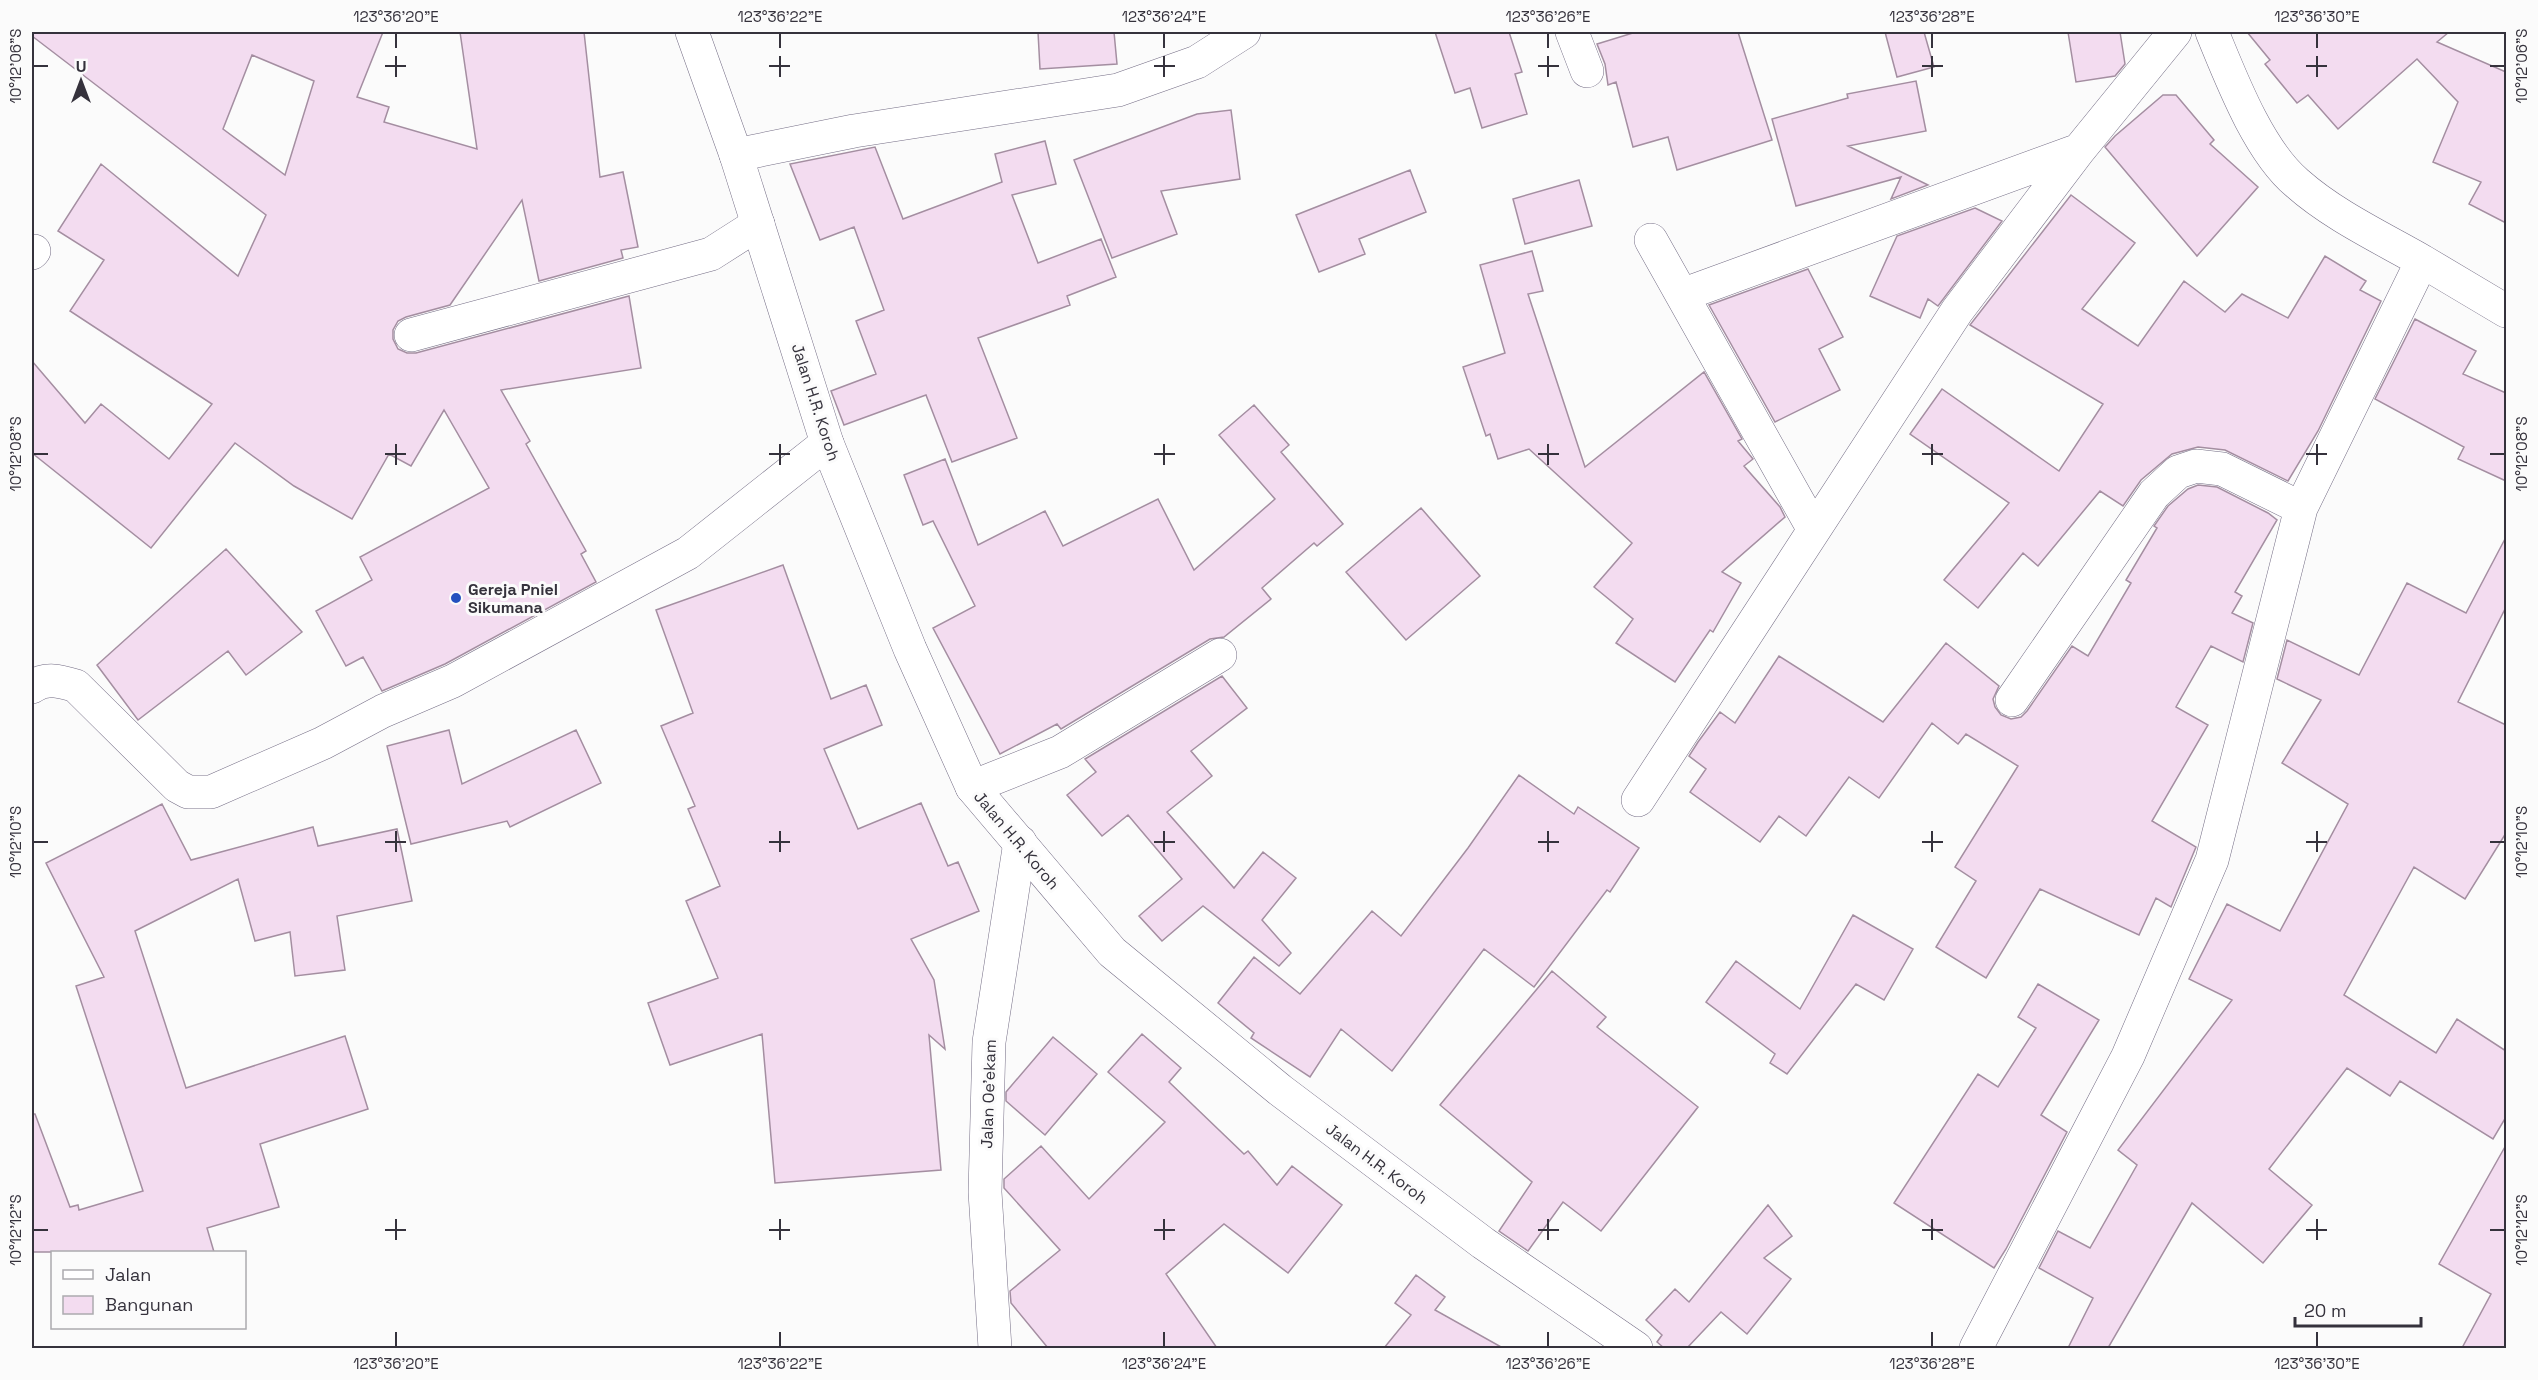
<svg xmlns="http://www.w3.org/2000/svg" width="2538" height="1380" font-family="'Space Grotesk',sans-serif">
<rect width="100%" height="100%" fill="#fbfbfb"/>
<!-- building -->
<path fill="#f3dcf0" stroke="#a48ea1" stroke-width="1.5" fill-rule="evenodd" d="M 32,32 L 383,32 L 357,97 L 389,107 L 384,122 L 477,149 L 460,32 L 584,32 L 600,177 L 623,172 L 638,247 L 621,250 L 623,258 L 539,281 L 522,200 L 450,305 L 406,317 L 398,321 L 393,330 L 393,339 L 398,349 L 407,353 L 416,353 L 629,296 L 641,368 L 501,390 L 530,441 L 526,444 L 586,551 L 581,554 L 596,582 L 445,664 L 382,691 L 363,657 L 346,666 L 316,611 L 372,580 L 360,557 L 489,488 L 444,410 L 411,466 L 389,454 L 352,519 L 294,486 L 235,443 L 151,548 L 32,453 L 32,361 L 85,423 L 101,404 L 169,459 L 212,404 L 70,311 L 104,260 L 58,231 L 101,164 L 238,276 L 266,215 L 32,36 ZM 252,55 L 314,81 L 285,175 L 223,129 Z
M 1038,32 L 1114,32 L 1117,64 L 1040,69 Z
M 1435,32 L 1509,32 L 1522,72 L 1515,74 L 1527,114 L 1482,128 L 1470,88 L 1455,93 Z
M 1636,32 L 1738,32 L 1772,140 L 1677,170 L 1668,137 L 1633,147 L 1616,82 L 1608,85 L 1605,64 L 1597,44 Z
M 1885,32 L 1924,32 L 1934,67 L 1897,77 Z
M 2068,32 L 2120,32 L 2125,64 L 2115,76 L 2076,82 Z
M 2247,32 L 2449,32 L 2437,42 L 2506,72 L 2506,223 L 2469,204 L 2481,182 L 2433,162 L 2458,102 L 2417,59 L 2338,129 L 2308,95 L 2297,103 L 2265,64 L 2270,60 Z
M 1916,81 L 1926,131 L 1848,146 L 1928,185 L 1891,199 L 1901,177 L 1796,206 L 1772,119 L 1848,98 L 1847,94 Z
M 2163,95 L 2176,95 L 2214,140 L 2210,144 L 2258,187 L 2197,256 L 2105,147 L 2115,136 Z
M 1231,110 L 1240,179 L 1161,191 L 1177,234 L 1112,258 L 1074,160 L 1197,114 Z
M 1045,141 L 1056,184 L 1012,195 L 1038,263 L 1101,239 L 1116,277 L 1067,296 L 1070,305 L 978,338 L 1017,438 L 952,462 L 926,395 L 844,425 L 831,391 L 876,374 L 856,321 L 884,310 L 854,227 L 820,240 L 790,164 L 875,147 L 903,219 L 1002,182 L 995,154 Z
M 1410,170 L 1426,212 L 1359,239 L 1365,254 L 1319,272 L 1296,215 Z
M 1579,180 L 1592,226 L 1525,244 L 1513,199 Z
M 2071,195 L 2135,243 L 2082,309 L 2138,346 L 2184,281 L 2225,312 L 2242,294 L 2288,318 L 2325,256 L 2366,281 L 2360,290 L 2381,301 L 2318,431 L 2288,481 L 2225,450 L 2198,447 L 2172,454 L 2141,480 L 2123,506 L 2100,491 L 2038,566 L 2023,553 L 1978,608 L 1944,580 L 2009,503 L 1910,434 L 1942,389 L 2059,471 L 2103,404 L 1970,325 Z
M 1975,208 L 2002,221 L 1938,306 L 1928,299 L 1920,318 L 1870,296 L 1897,236 Z
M 1532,251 L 1543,291 L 1528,294 L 1585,467 L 1704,372 L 1742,439 L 1738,441 L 1753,459 L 1744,466 L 1780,507 L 1785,517 L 1722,572 L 1741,583 L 1713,632 L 1710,630 L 1675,682 L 1616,643 L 1633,619 L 1594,587 L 1632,543 L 1529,449 L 1498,459 L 1490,434 L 1486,436 L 1463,367 L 1505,353 L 1480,265 Z
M 1808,269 L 1843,337 L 1819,349 L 1840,390 L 1775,422 L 1709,305 Z
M 2415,319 L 2476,351 L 2463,374 L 2506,393 L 2506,481 L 2458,459 L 2464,447 L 2375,399 Z
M 1254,405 L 1289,445 L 1281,452 L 1343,524 L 1317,546 L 1314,543 L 1262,588 L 1271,599 L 1224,637 L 1210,639 L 1061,729 L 1057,724 L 1000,754 L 933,628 L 975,606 L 933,521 L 923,525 L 904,475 L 945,459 L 978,545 L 1045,511 L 1063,546 L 1158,499 L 1194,570 L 1275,499 L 1219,435 Z
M 2198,485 L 2217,487 L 2268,513 L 2277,520 L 2235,592 L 2242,596 L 2232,613 L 2253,623 L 2243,662 L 2211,646 L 2176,707 L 2208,725 L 2152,821 L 2196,847 L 2171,907 L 2156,898 L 2139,935 L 2040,889 L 1986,978 L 1936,947 L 1976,881 L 1955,867 L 2018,766 L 1966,734 L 1958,744 L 1932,723 L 1879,798 L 1849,777 L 1806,836 L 1779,816 L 1760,842 L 1690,792 L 1706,769 L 1689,756 L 1698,742 L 1720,712 L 1735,723 L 1779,656 L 1883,722 L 1946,643 L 1999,686 L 1993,699 L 1995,707 L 2001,715 L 2011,719 L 2021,717 L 2027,711 L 2072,646 L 2088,656 L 2131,583 L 2126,580 L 2157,528 L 2154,526 L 2168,506 L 2188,489 Z
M 1421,508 L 1480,576 L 1406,640 L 1346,572 Z
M 2506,537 L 2506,607 L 2458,702 L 2506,725 L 2506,833 L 2465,899 L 2414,867 L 2344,995 L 2436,1053 L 2457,1019 L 2506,1051 L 2506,1117 L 2493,1139 L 2400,1081 L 2390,1096 L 2347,1068 L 2269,1169 L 2312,1205 L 2263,1263 L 2192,1203 L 2108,1348 L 2068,1348 L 2093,1298 L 2039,1268 L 2058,1231 L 2090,1248 L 2137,1165 L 2118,1150 L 2232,1000 L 2189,979 L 2227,904 L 2280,931 L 2348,804 L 2282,763 L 2321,700 L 2277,679 L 2287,640 L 2359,675 L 2407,583 L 2466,613 Z
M 226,549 L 302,632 L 246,675 L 228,651 L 138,720 L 97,665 Z
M 783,565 L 831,699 L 866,685 L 882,725 L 824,749 L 858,829 L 921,803 L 948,866 L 958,862 L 979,911 L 911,939 L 934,980 L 945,1049 L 929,1035 L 941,1170 L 775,1183 L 762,1034 L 670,1065 L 648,1003 L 718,978 L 686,901 L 720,886 L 688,809 L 695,806 L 661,726 L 693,713 L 656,610 Z
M 1222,676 L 1247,708 L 1191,751 L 1212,776 L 1167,812 L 1234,888 L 1263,852 L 1296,878 L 1262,920 L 1291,953 L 1279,966 L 1203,906 L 1162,941 L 1139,916 L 1182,879 L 1128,815 L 1102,836 L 1067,795 L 1096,772 L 1085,759 Z
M 449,730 L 462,784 L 576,730 L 601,783 L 510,827 L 507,821 L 411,844 L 387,746 Z
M 1519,775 L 1574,814 L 1578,807 L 1639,848 L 1610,892 L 1607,890 L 1534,987 L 1484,949 L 1392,1071 L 1341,1029 L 1310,1077 L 1251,1038 L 1254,1033 L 1218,1003 L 1254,957 L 1300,994 L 1372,911 L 1401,936 L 1468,848 Z
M 162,804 L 191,860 L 313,827 L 318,846 L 397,829 L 412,901 L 337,916 L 345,970 L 295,976 L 290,932 L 255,941 L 238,879 L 135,931 L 186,1088 L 345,1036 L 368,1109 L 260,1144 L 279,1207 L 207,1228 L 214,1252 L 32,1252 L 32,1114 L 35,1114 L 70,1207 L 78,1205 L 79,1210 L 143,1191 L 76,986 L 104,977 L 46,863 Z
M 1853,915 L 1913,949 L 1884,1000 L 1856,984 L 1787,1074 L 1770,1063 L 1775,1054 L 1706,1002 L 1736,961 L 1800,1009 Z
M 1552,971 L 1606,1017 L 1597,1027 L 1698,1107 L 1601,1231 L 1563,1202 L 1528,1251 L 1499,1231 L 1532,1182 L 1440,1105 Z
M 2038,984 L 2099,1020 L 2041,1115 L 2067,1132 L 2006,1249 L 1994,1268 L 1894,1203 L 1978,1074 L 1998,1087 L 2036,1028 L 2018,1017 Z
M 1142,1034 L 1181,1068 L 1169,1082 L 1244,1154 L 1248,1151 L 1277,1185 L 1292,1166 L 1342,1205 L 1288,1273 L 1224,1224 L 1166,1274 L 1217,1348 L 1048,1348 L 1011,1303 L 1010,1291 L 1060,1250 L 1004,1188 L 1004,1179 L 1041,1146 L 1089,1199 L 1165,1122 L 1108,1072 Z
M 1053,1037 L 1097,1074 L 1045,1135 L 1006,1101 L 1006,1092 Z
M 2506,1145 L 2506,1348 L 2462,1348 L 2491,1294 L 2439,1264 Z
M 1768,1205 L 1792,1236 L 1764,1258 L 1791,1279 L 1747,1334 L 1721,1312 L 1687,1348 L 1664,1348 L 1657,1342 L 1662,1335 L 1646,1320 L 1675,1289 L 1689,1302 Z
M 1416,1275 L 1445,1297 L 1435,1310 L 1503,1348 L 1384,1348 L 1411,1315 L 1395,1303 Z"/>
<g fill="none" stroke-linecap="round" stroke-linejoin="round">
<defs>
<path id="minor" d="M 1572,32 L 1587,71
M 2212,32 C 2231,78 2258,150 2297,183 C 2333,215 2380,237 2422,261
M 736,155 L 854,131 L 1118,90 L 1197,62 L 1244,32
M 1651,240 L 1814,530
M 32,253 L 34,251
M 1682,295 L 2079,150
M 411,335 L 711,254 L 758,224
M 32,687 C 46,677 60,681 76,686 L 177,786 L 188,792 L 211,792 L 323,743 L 383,711 L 453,681 L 688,553 L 827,443
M 2012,700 L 2154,494 L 2178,472 L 2196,466 L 2222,469 L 2301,508
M 972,787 L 1060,752 L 1220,655
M 1638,800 L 1957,311 L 2079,150 L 2175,32
M 1976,1348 L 2128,1056 L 2212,860 L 2301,508 L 2422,261 L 2506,311"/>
<path id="tertiary" d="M 995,1348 L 985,1192 L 989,1042 L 1020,842"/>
<path id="secondary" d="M 692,32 L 736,155 L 827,443 L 910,649 L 972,787 L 1112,952 L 1280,1090 L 1483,1243 L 1636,1348"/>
</defs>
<!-- minor casing -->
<use href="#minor" stroke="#746d85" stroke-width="34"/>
<!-- tertiary casing -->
<use href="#tertiary" stroke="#746d85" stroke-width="34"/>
<!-- secondary casing -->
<use href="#secondary" stroke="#746d85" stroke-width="34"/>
<!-- minor -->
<use href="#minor" stroke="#fff" stroke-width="33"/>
<!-- tertiary -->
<use href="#tertiary" stroke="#fff" stroke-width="33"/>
<!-- secondary -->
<use href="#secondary" stroke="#fff" stroke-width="33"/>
</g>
<!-- ticks -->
<path fill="none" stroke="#35323c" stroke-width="2" d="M 396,33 L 396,48M 780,33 L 780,48M 1164,33 L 1164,48M 1548,33 L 1548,48M 1932,33 L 1932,48M 2317,33 L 2317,48M 396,56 L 396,77M 780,56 L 780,77M 1164,56 L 1164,77M 1548,56 L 1548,77M 1932,56 L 1932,77M 2317,56 L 2317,77M 33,66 L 48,66M 385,66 L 406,66M 769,66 L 790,66M 1154,66 L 1175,66M 1538,66 L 1559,66M 1922,66 L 1943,66M 2306,66 L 2327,66M 2490,66 L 2505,66M 396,444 L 396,465M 780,444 L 780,465M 1164,444 L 1164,465M 1548,444 L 1548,465M 1932,444 L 1932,465M 2317,444 L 2317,465M 33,454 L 48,454M 385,454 L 406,454M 769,454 L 790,454M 1154,454 L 1175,454M 1538,454 L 1559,454M 1922,454 L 1943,454M 2306,454 L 2327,454M 2490,454 L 2505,454M 396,831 L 396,852M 780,831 L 780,852M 1164,831 L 1164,852M 1548,831 L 1548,852M 1932,831 L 1932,852M 2317,831 L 2317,852M 33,842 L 48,842M 385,842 L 406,842M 769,842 L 790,842M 1154,842 L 1175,842M 1538,842 L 1559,842M 1922,842 L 1943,842M 2306,842 L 2327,842M 2490,842 L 2505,842M 396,1219 L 396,1240M 780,1219 L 780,1240M 1164,1219 L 1164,1240M 1548,1219 L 1548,1240M 1932,1219 L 1932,1240M 2317,1219 L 2317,1240M 33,1230 L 48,1230M 385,1230 L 406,1230M 769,1230 L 790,1230M 1154,1230 L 1175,1230M 1538,1230 L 1559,1230M 1922,1230 L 1943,1230M 2306,1230 L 2327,1230M 2490,1230 L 2505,1230M 396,1332 L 396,1347M 780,1332 L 780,1347M 1164,1332 L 1164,1347M 1548,1332 L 1548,1347M 1932,1332 L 1932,1347M 2317,1332 L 2317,1347"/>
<!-- markers -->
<circle fill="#2451bf" stroke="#fbfbfb" stroke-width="2" cx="456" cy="598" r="6"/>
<g text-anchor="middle" stroke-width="6" stroke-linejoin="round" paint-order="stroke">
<!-- street labels -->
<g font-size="16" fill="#35323c" stroke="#fbfbfb">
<text transform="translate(816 402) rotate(72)" y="6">Jalan H.R. Koroh</text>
<text transform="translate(1017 840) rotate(50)" y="6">Jalan H.R. Koroh</text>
<text transform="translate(988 1094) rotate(-88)" y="6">Jalan Oe'ekam</text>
<text transform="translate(1377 1163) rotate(37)" y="6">Jalan H.R. Koroh</text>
</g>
<!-- poi labels -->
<g font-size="16" font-weight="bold" fill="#35323c" stroke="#fbfbfb" text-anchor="start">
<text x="468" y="595">Gereja Pniel<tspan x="468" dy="18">Sikumana</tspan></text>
</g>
</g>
<!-- border -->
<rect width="2538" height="1380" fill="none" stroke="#fbfbfb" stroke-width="66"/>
<!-- legend -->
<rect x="51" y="1251" width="195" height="78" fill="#fbfbfb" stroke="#acabaf" stroke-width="1.5"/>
<rect x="63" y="1270" width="30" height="9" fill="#ffffff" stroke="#acabaf" stroke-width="1.5"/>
<text x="105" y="1281" font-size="18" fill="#35323c">Jalan</text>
<rect x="63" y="1296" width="30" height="18" fill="#f3dcf0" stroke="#acabaf" stroke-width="1.5"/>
<text x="105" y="1311" font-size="18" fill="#35323c">Bangunan</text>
<!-- north arrow -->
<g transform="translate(81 81)" stroke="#fbfbfb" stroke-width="4.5" paint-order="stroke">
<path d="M0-4.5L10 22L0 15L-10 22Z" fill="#35323c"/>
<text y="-9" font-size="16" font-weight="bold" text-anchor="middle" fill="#35323c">U</text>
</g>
<!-- scale -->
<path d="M2295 1317v9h126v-9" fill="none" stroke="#35323c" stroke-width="3"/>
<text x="2304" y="1317" font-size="18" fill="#35323c" stroke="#fbfbfb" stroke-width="4.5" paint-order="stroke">20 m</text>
<rect x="33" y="33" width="2472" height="1314" fill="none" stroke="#35323c" stroke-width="2"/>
<g font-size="15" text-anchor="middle" fill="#35323c">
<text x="396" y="22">123°36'20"E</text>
<text x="780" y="22">123°36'22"E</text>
<text x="1164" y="22">123°36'24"E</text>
<text x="1548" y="22">123°36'26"E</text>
<text x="1932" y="22">123°36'28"E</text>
<text x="2317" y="22">123°36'30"E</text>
<text transform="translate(16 66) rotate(-90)" y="5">10°12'06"S</text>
<text transform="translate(2522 66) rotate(-90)" y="5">10°12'06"S</text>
<text transform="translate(16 454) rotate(-90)" y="5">10°12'08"S</text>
<text transform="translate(2522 454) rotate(-90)" y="5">10°12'08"S</text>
<text transform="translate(16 842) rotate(-90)" y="5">10°12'10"S</text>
<text transform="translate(2522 842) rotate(-90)" y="5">10°12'10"S</text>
<text transform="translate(16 1230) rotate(-90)" y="5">10°12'12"S</text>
<text transform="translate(2522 1230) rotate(-90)" y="5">10°12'12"S</text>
<text x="396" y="1369">123°36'20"E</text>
<text x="780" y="1369">123°36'22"E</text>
<text x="1164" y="1369">123°36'24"E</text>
<text x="1548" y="1369">123°36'26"E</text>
<text x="1932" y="1369">123°36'28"E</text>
<text x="2317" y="1369">123°36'30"E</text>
</g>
</svg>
